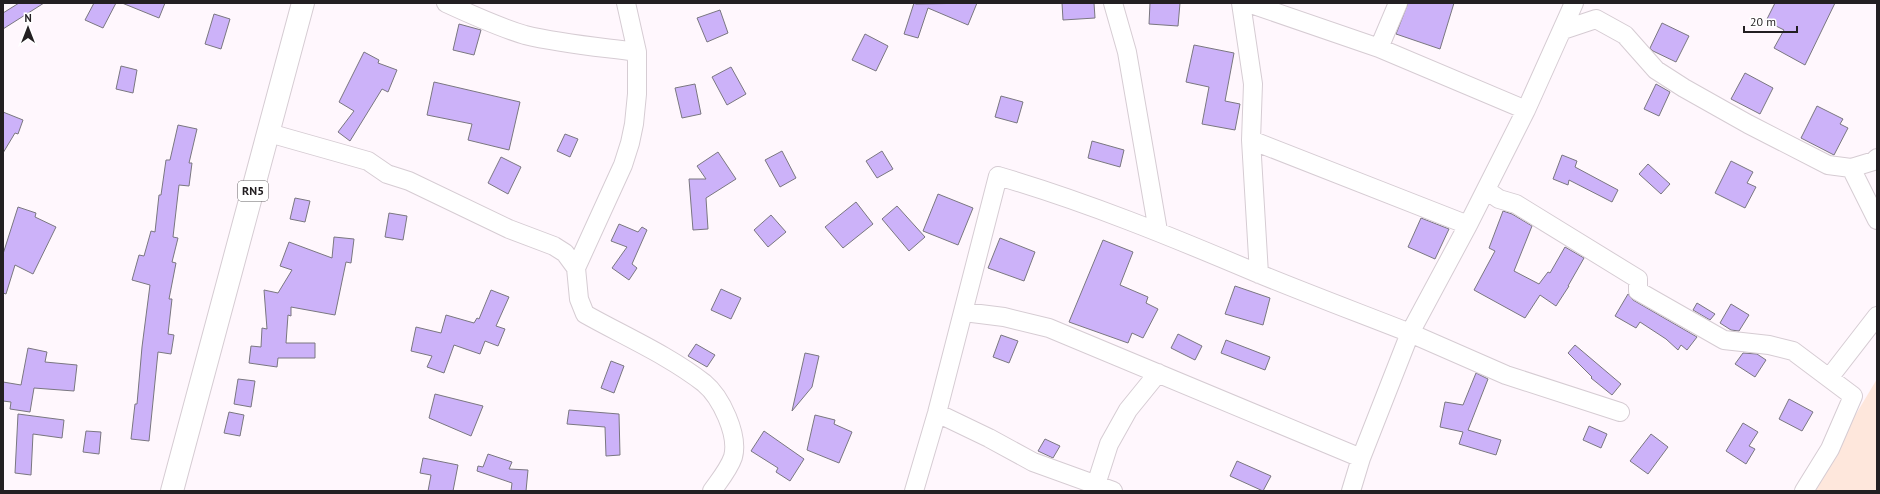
<svg xmlns="http://www.w3.org/2000/svg" width="1880" height="494" font-family="'PT Sans',sans-serif">
<rect width="100%" height="100%" fill="#fff7fd"/>
<!-- green -->
<path fill="#fee7dc" d="M 1877,379 L 1877,491 L 1810,491 Z"/>
<!-- building -->
<path fill="#ccb2f9" stroke="#7a7780" d="M 19,3 L 44,3 L 3,29 L 3,13 Z
M 94,3 L 116,3 L 103,28 L 85,20 Z
M 122,3 L 165,3 L 159,18 Z
M 914,3 L 916,4 L 977,3 L 968,25 L 928,8 L 918,38 L 904,34 Z
M 1062,3 L 1094,3 L 1095,18 L 1063,20 Z
M 1150,3 L 1180,3 L 1178,26 L 1149,24 Z
M 1408,3 L 1454,3 L 1440,49 L 1396,34 Z
M 1775,3 L 1835,3 L 1805,65 L 1774,48 L 1784,30 L 1766,21 Z
M 720,10 L 728,33 L 707,42 L 697,18 Z
M 214,14 L 230,19 L 221,49 L 205,44 Z
M 1662,23 L 1689,36 L 1676,62 L 1653,51 L 1650,48 Z
M 459,24 L 481,30 L 474,55 L 453,50 Z
M 865,34 L 888,46 L 876,71 L 852,60 Z
M 1194,45 L 1234,53 L 1225,101 L 1240,104 L 1235,130 L 1202,124 L 1209,87 L 1186,82 Z
M 364,52 L 379,60 L 378,63 L 397,70 L 388,92 L 382,89 L 350,141 L 338,132 L 354,111 L 339,102 Z
M 121,66 L 137,70 L 133,93 L 116,89 Z
M 731,67 L 746,94 L 727,105 L 712,77 Z
M 1745,73 L 1773,88 L 1760,114 L 1731,99 Z
M 434,82 L 520,102 L 509,150 L 468,140 L 472,124 L 427,115 Z
M 695,84 L 701,114 L 682,118 L 675,88 Z
M 1656,84 L 1670,92 L 1659,116 L 1644,109 Z
M 1001,96 L 1023,102 L 1017,123 L 995,117 Z
M 1817,106 L 1843,119 L 1840,124 L 1848,128 L 1834,155 L 1801,138 Z
M 3,112 L 23,120 L 18,134 L 15,133 L 3,153 Z
M 178,125 L 197,129 L 189,163 L 192,163 L 189,186 L 179,185 L 173,237 L 178,238 L 172,262 L 176,263 L 169,299 L 172,299 L 168,334 L 174,335 L 171,354 L 158,352 L 149,441 L 131,439 L 135,404 L 137,404 L 142,347 L 150,285 L 132,280 L 139,255 L 144,256 L 151,231 L 155,232 L 159,195 L 161,195 L 166,160 L 170,160 Z
M 565,134 L 578,139 L 570,157 L 557,151 Z
M 1092,141 L 1124,150 L 1120,167 L 1088,158 Z
M 782,151 L 796,178 L 780,187 L 765,160 Z
M 882,151 L 893,169 L 877,178 L 866,161 Z
M 718,152 L 736,179 L 706,198 L 708,229 L 693,230 L 689,179 L 706,179 L 697,166 Z
M 1562,155 L 1577,161 L 1575,167 L 1618,190 L 1612,202 L 1569,180 L 1568,185 L 1553,179 Z
M 501,157 L 521,167 L 508,194 L 488,183 Z
M 1731,161 L 1753,172 L 1747,183 L 1756,187 L 1745,208 L 1715,193 Z
M 1648,164 L 1670,184 L 1661,194 L 1639,174 Z
M 938,194 L 973,208 L 958,245 L 923,231 Z
M 295,198 L 310,201 L 305,222 L 290,219 Z
M 856,202 L 873,224 L 843,248 L 825,227 Z
M 897,206 L 925,237 L 909,251 L 882,219 Z
M 18,207 L 36,213 L 35,217 L 56,227 L 33,274 L 15,265 L 6,294 L 3,293 L 3,254 Z
M 1503,211 L 1512,214 L 1532,226 L 1514,271 L 1539,284 L 1548,272 L 1550,273 L 1565,247 L 1584,258 L 1568,286 L 1569,286 L 1556,306 L 1540,295 L 1525,318 L 1474,290 L 1495,251 L 1489,248 Z
M 389,213 L 407,216 L 403,240 L 385,237 Z
M 771,215 L 786,232 L 768,247 L 754,230 Z
M 1421,218 L 1449,229 L 1435,259 L 1408,247 Z
M 619,224 L 638,232 L 642,227 L 647,230 L 632,264 L 637,268 L 629,280 L 612,268 L 627,247 L 611,241 Z
M 334,237 L 354,239 L 351,263 L 346,262 L 335,315 L 291,307 L 291,316 L 288,315 L 286,343 L 315,343 L 315,358 L 278,358 L 277,367 L 249,363 L 251,346 L 261,347 L 262,328 L 267,329 L 264,290 L 278,293 L 292,270 L 280,266 L 289,242 L 332,258 Z
M 1000,238 L 1035,252 L 1024,281 L 988,268 Z
M 1103,240 L 1133,252 L 1120,285 L 1148,297 L 1146,303 L 1158,309 L 1143,338 L 1132,333 L 1128,343 L 1069,322 Z
M 1235,286 L 1270,298 L 1263,325 L 1225,314 Z
M 721,289 L 741,298 L 731,319 L 711,310 Z
M 491,290 L 509,297 L 496,326 L 505,329 L 498,346 L 485,341 L 480,354 L 454,345 L 444,373 L 427,367 L 432,356 L 411,351 L 416,327 L 441,333 L 446,315 L 474,323 L 477,318 L 479,319 Z
M 1628,294 L 1633,300 L 1697,337 L 1687,350 L 1681,345 L 1678,350 L 1666,339 L 1640,322 L 1636,328 L 1615,316 Z
M 1697,303 L 1715,314 L 1710,320 L 1693,310 Z
M 1731,304 L 1749,315 L 1739,331 L 1731,330 L 1720,323 Z
M 1178,334 L 1202,346 L 1195,360 L 1171,348 Z
M 1001,335 L 1018,341 L 1009,363 L 993,357 Z
M 1226,340 L 1270,357 L 1265,370 L 1221,353 Z
M 696,344 L 715,355 L 707,367 L 688,356 Z
M 1575,345 L 1621,384 L 1612,395 L 1591,378 L 1592,377 L 1568,353 Z
M 28,348 L 47,352 L 45,362 L 77,365 L 74,391 L 34,388 L 30,412 L 10,409 L 11,402 L 3,401 L 3,382 L 21,385 Z
M 805,353 L 819,356 L 812,387 L 792,411 Z
M 1743,353 L 1757,354 L 1766,360 L 1755,377 L 1735,364 Z
M 611,361 L 624,366 L 614,393 L 601,388 Z
M 1476,373 L 1488,379 L 1468,430 L 1501,440 L 1496,455 L 1459,444 L 1463,432 L 1440,427 L 1445,402 L 1463,405 Z
M 238,379 L 255,381 L 251,407 L 234,404 Z
M 435,394 L 483,406 L 471,436 L 429,418 Z
M 1789,399 L 1813,412 L 1802,431 L 1779,419 Z
M 569,410 L 619,414 L 620,455 L 606,456 L 605,427 L 567,424 Z
M 229,412 L 244,415 L 240,436 L 224,433 Z
M 18,414 L 64,420 L 62,438 L 33,434 L 31,475 L 15,473 Z
M 815,415 L 835,420 L 834,424 L 852,432 L 839,463 L 807,450 Z
M 1743,423 L 1758,432 L 1749,446 L 1755,449 L 1746,464 L 1726,451 Z
M 1589,426 L 1607,434 L 1601,448 L 1583,440 Z
M 86,431 L 101,432 L 99,454 L 83,452 Z
M 764,431 L 804,459 L 790,481 L 776,472 L 778,468 L 751,451 Z
M 1651,434 L 1668,447 L 1648,474 L 1630,461 Z
M 1045,439 L 1060,446 L 1053,458 L 1038,451 Z
M 488,454 L 512,462 L 509,469 L 528,470 L 526,491 L 511,491 L 512,483 L 477,471 L 478,466 L 483,467 Z
M 423,458 L 458,465 L 453,491 L 428,491 L 431,475 L 420,473 Z
M 1237,461 L 1271,476 L 1263,491 L 1230,476 Z"/>
<g fill="none" stroke-linecap="round" stroke-linejoin="round">
<defs>
<path id="street" d="M 446,3 C 472,15 498,27 525,35 C 562,44 600,47 637,52
M 1113,3 L 1127,52 L 1158,231
M 1241,3 L 1253,84 L 1251,140 L 1259,274
M 1248,3 L 1379,48 L 1526,110
M 1563,30 L 1596,19 L 1625,35 L 1656,70 L 1684,88 L 1748,124 L 1828,165 L 1851,168 L 1874,161 L 1877,158
M 1379,48 L 1398,3
M 269,133 L 368,161 L 387,174 L 409,181 L 509,229 L 554,246 L 565,253 L 576,268 L 579,299 L 585,314 C 624,336 668,355 704,383 C 721,397 739,435 733,457 C 729,469 719,481 712,491
M 1251,140 L 1468,225 L 1526,110 L 1574,3
M 1851,168 L 1877,220
M 1486,190 L 1499,199 L 1516,204 L 1638,279 L 1638,291 L 1724,340 L 1769,345 L 1793,351 L 1829,378 L 1877,316
M 576,268 L 623,165 L 630,143 L 634,124 L 637,94 L 637,52 L 626,3
M 964,312 L 1004,317 L 1049,328 L 1361,458
M 937,413 L 989,438 L 1033,462 L 1113,491
M 914,491 L 937,413 L 998,176 C 1087,202 1172,237 1257,273 C 1308,294 1359,313 1410,333 L 1468,225
M 1094,491 L 1109,444 L 1128,410 L 1158,373
M 1351,491 L 1361,458 L 1410,333 L 1506,375 L 1620,412
M 1804,491 L 1830,449 L 1853,396 L 1829,378"/>
<path id="highway" d="M 172,491 L 303,3"/>
</defs>
<!-- street casing -->
<use href="#street" stroke="#d6ccd3" stroke-width="20"/>
<!-- highway casing -->
<use href="#highway" stroke="#d6ccd3" stroke-width="24"/>
<!-- street -->
<use href="#street" stroke="#fff" stroke-width="18"/>
<!-- highway -->
<use href="#highway" stroke="#fff" stroke-width="22"/>
</g>
<g text-anchor="middle" stroke-width="3" stroke-linejoin="round" paint-order="stroke">
<!-- shield labels -->
<rect fill="#fff" stroke="#656264" stroke-width="1" x="238" y="181" width="30" height="20" rx="3"/>
<g font-size="12" font-weight="bold" fill="#231f22">
<text x="253" y="195">RN5</text>
</g>
</g>
<!-- border -->
<rect width="1880" height="494" fill="none" stroke="#231f22" stroke-width="8"/>
<!-- north arrow -->
<g transform="translate(28 28)" stroke="#ffffff" stroke-width="3" paint-order="stroke">
<path d="M0-3L7 15L0 10L-7 15Z" fill="#231f22"/>
<text y="-6" font-size="11" font-weight="bold" text-anchor="middle" fill="#231f22">N</text>
</g>
<!-- scale -->
<path d="M1744 26v6h53v-6" fill="none" stroke="#231f22" stroke-width="2"/>
<text x="1750" y="26" font-size="12" fill="#231f22" stroke="#ffffff" stroke-width="3" paint-order="stroke">20 m</text>
</svg>
